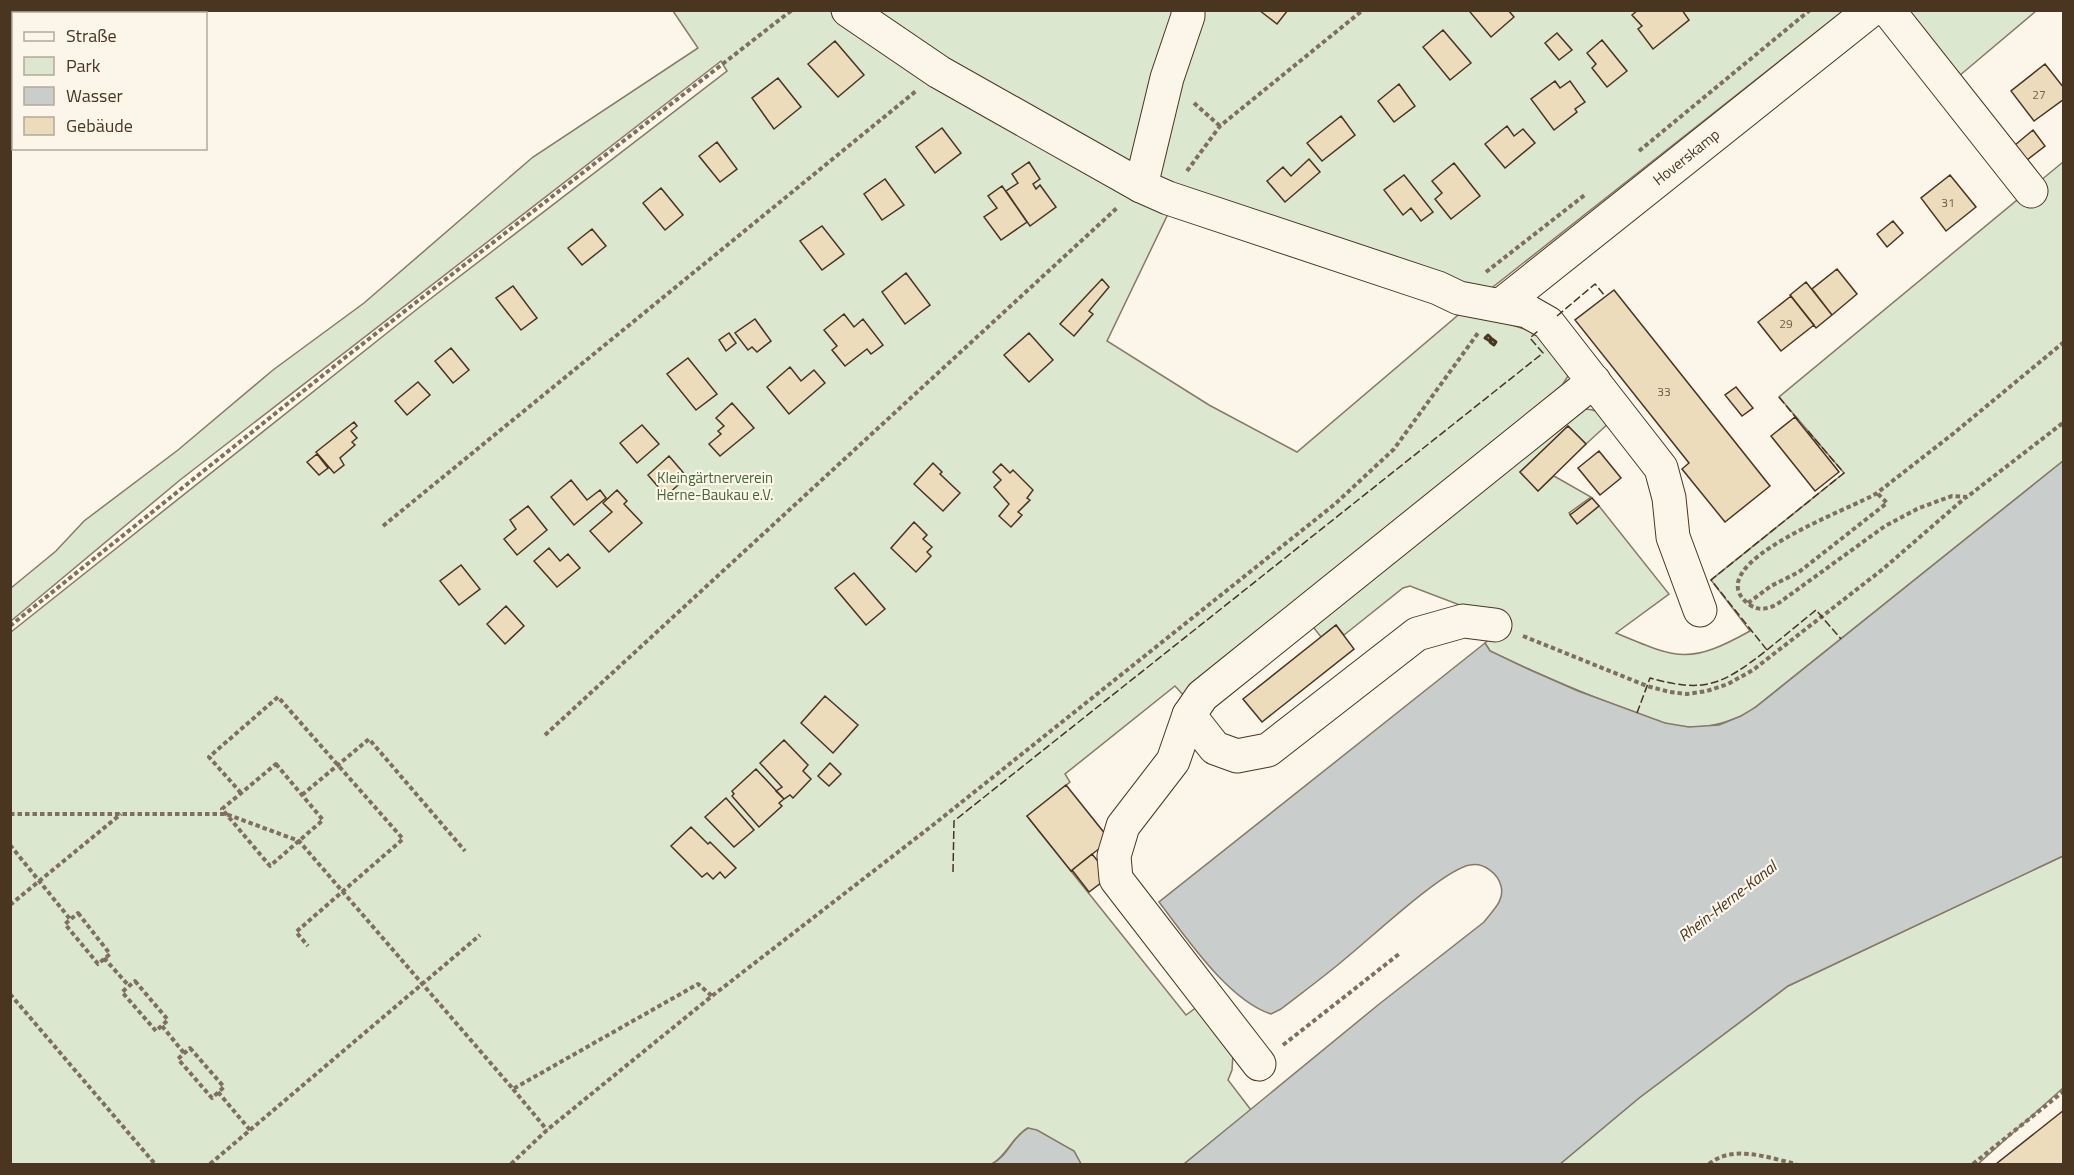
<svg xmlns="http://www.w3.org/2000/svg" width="2074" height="1175" font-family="'Titillium Web',sans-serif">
<rect width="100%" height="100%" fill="#fbf6e9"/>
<!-- green -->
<path fill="#dce7d0" stroke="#887966" stroke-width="1.5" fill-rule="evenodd" d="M 673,11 L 1843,11 L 1465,309 L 1539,334 L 1568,376 L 1552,402 L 1187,699 L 1175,686 L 1065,774 L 1070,782 L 1027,816 L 1186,1015 L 1201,1004 L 1233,1054 L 1232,1070 L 1228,1080 L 1251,1110 L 1184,1164 L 1081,1164 L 1074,1151 L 1028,1128 C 1012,1137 1007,1155 992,1164 L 11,1164 L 11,632 L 421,306 L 727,71 L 721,61 L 180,480 L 11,621 L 11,588 L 56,551 L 84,521 L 178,450 L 273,370 L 364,303 L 533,157 L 698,48 ZM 1169,212 L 1464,310 L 1297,452 L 1209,405 L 1107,341 Z
M 1907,11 L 2036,11 L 1959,76 Z
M 2063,162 L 2063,461 L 1748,713 C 1729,722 1711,728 1691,727 C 1669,727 1649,718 1629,710 C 1581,693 1536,673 1490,651 L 1485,643 L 1507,623 L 1410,586 L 1403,588 L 1344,635 L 1336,625 L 1321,637 L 1310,623 L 1583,409 C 1596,409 1602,413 1610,422 L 1586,444 L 1568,426 L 1520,472 L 1538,491 L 1554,476 L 1591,497 L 1569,513 L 1577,523 L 1599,506 L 1669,594 L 1616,633 C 1678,659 1689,665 1750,631 L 1711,580 L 1844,473 L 1779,397 Z
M 2063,856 L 2063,1088 L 1978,1164 L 1560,1164 L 1639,1098 L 1788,986 Z"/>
<!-- water -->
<path fill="#c9cecd" stroke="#887966" stroke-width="1.5" d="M 2063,461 L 2063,856 L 1788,986 L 1639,1098 L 1560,1164 L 1184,1164 L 1378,1005 L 1484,922 C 1492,911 1505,901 1501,886 C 1498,874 1484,862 1470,865 C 1444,869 1371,938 1346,958 C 1325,976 1303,992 1281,1009 L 1271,1014 C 1228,1000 1186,937 1159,902 L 1485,643 L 1490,651 L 1528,669 L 1578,691 L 1665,723 L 1689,727 L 1719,725 L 1741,716 L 1756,707 Z
M 1028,1128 L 1037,1130 L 1074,1151 L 1081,1164 L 992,1164 C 1008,1156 1012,1137 1028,1128 Z"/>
<!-- building -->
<path fill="#ecdcbc" stroke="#4a3520" stroke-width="1.5" d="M 1259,10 L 1288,10 L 1277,24 Z
M 1471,10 L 1508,10 L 1514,17 L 1491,37 L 1470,12 Z
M 1638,10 L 1682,10 L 1689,20 L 1653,49 L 1638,29 L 1642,26 L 1632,15 Z
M 1443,30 L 1471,63 L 1450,80 L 1423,47 Z
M 1557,33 L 1572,50 L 1559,60 L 1545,43 Z
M 1602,40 L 1627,71 L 1607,87 L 1592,68 L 1596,64 L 1587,53 Z
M 835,41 L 864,75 L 838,97 L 808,64 Z
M 2045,64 L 2064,88 L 2064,99 L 2034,121 L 2011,91 Z
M 778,78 L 801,107 L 774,129 L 752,98 Z
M 1555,81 L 1560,88 L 1570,81 L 1585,102 L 1575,109 L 1577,112 L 1554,130 L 1531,99 Z
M 1399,84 L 1415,106 L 1394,122 L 1378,101 Z
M 1341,116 L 1355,135 L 1322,161 L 1307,143 Z
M 1507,126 L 1514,136 L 1523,129 L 1535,143 L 1505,168 L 1485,144 Z
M 942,128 L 961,153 L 935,173 L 916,147 Z
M 2033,130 L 2045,146 L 2027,160 L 2015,145 Z
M 717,142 L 737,169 L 720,182 L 699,156 Z
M 1309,159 L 1320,172 L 1285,202 L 1267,181 L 1283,167 L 1291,176 Z
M 1029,162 L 1040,179 L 1033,184 L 1036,189 L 1040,185 L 1056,207 L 1030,226 L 1006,191 L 1018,183 L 1012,174 Z
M 1454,163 L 1480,196 L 1451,219 L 1435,199 L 1442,193 L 1432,181 Z
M 1404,175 L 1433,212 L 1421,221 L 1411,208 L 1403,215 L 1384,190 Z
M 1950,175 L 1976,207 L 1946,231 L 1921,198 Z
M 885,179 L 904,205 L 882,220 L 864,194 Z
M 1002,186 L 1027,222 L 1001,240 L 984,217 L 997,208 L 988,196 Z
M 661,188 L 683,215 L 665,230 L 643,203 Z
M 1893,221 L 1903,233 L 1887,247 L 1877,234 Z
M 822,226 L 844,254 L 822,270 L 800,241 Z
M 592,229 L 606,246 L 582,265 L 568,248 Z
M 1837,269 L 1857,294 L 1832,315 L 1812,289 Z
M 906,273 L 930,305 L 905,324 L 882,292 Z
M 1102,279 L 1109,287 L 1089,311 L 1093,314 L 1074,336 L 1060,324 Z
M 1806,282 L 1832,315 L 1816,328 L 1790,295 Z
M 513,286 L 537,318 L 521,330 L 496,298 Z
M 1614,290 L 1770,486 L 1725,522 L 1682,469 L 1689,463 L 1575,320 Z
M 1791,296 L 1814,325 L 1781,351 L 1758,322 Z
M 844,314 L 854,327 L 863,319 L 883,345 L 871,354 L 867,349 L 845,366 L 832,350 L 837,346 L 824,330 Z
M 755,319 L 771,341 L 757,352 L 752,347 L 748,350 L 735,333 Z
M 729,333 L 736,343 L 726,351 L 719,340 Z
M 1029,333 L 1053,360 L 1029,382 L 1004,355 Z
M 451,348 L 469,370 L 453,383 L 435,361 Z
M 688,358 L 717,394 L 696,410 L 667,374 Z
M 790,367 L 801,381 L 814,370 L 825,383 L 789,414 L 767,387 Z
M 418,382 L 430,395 L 407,415 L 395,401 Z
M 1736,387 L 1753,408 L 1742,416 L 1725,395 Z
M 732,403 L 754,428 L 720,456 L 709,444 L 721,434 L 718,431 L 724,426 L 716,418 Z
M 1795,417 L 1839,472 L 1815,491 L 1771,436 Z
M 354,422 L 357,426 L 351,431 L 357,438 L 352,442 L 355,445 L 340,458 L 344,465 L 334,473 L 316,452 Z
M 642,425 L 659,444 L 637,463 L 620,443 Z
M 1568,426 L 1586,444 L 1538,491 L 1520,472 Z
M 1599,451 L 1621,478 L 1600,495 L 1578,468 Z
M 317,454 L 328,468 L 319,475 L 307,462 Z
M 669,456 L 687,477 L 666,496 L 648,475 Z
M 933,463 L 942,472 L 940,474 L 960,493 L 943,511 L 914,484 Z
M 1001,464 L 1010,473 L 1013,470 L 1033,490 L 1027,498 L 1030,500 L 1018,512 L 1022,515 L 1011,527 L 999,516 L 1009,504 L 994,487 L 1001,480 L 993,472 Z
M 571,480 L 587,500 L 600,490 L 606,498 L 574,525 L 551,497 Z
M 617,490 L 627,501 L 624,504 L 642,523 L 609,552 L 590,531 L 612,512 L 603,503 Z
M 1592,498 L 1599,506 L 1577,524 L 1570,515 Z
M 528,506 L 547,530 L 517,555 L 504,539 L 516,529 L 510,520 Z
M 914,522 L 927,535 L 923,539 L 932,547 L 927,552 L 931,556 L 916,572 L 891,548 Z
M 549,548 L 560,561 L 568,554 L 580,568 L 557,587 L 534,561 Z
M 461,565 L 480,589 L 459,605 L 440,581 Z
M 854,573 L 885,609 L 866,625 L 835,588 Z
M 506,606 L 524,626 L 505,644 L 487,624 Z
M 1336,625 L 1354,649 L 1262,722 L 1243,699 Z
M 825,696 L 858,725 L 833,753 L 801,723 Z
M 784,740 L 808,765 L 803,771 L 811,779 L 793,798 L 790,795 L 784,799 L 776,791 L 782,787 L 760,763 Z
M 830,763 L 841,774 L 829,786 L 818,776 Z
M 756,769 L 784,799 L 779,803 L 782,806 L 759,827 L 732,796 L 734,794 L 732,791 Z
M 1066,785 L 1110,840 L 1071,871 L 1027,816 Z
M 726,798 L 754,830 L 734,847 L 705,817 Z
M 691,827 L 708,844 L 710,842 L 736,868 L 725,878 L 720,872 L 713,879 L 707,873 L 702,877 L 671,846 Z
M 1092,854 L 1110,876 L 1089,892 L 1072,870 Z
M 2064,1110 L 2064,1164 L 1996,1164 Z"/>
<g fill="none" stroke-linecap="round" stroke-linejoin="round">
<defs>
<g id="minor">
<path d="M 848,10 L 939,72 L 1141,186 L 1168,198 L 1438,288 L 1459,298 L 1527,311 L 1548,323 L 1661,468 L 1669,498 L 1673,537 L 1700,610"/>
<path d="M 1888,10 L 2031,191"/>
<path d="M 1141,186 L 1167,78 L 1188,16 L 1188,10"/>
<path id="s1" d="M 1501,305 L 1871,10"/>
<path d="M 1189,715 L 1215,748 L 1237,756 L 1268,750 L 1417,634 L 1463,621 L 1495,625"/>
<path d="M 1259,1064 L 1116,879 L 1114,856 L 1123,826 L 1173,761 L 1189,715 L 1202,696 L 1594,381"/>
</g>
</defs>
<!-- minor casing -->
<use href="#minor" stroke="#4a3520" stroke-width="35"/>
<!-- path -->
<path stroke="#7f6f5c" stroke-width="4" stroke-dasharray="4.5 3" stroke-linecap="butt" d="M 1194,103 L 1220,126
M 1639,151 L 1810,10
M 1187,171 L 1220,126 L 1363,10
M 1486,272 L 1586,194
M 2064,342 L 1954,433 L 1877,493 C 1857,507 1692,564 1750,605 C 1759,611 1766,609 1776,605 L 1885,526 L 1919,508 L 1952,496 L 1967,497 L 2064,422
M 383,526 L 916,91
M 1748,603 L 1771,586 L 1799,572 L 1887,503 L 1877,493
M 10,626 L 347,356 L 792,10
M 1523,636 L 1647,686 L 1670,692 L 1687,694 L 1707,691 L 1728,684 L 1753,670 L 1883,569 L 1966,497
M 545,735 L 1118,207
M 276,764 L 323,820 L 270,866 L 222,809 Z
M 241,793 L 209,757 L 278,697 L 403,839 L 296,932 L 308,946
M 302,795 L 369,739 L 465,851
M 10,814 L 226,814 L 299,841 L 513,1089 L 698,984 L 712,996
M 10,845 L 70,919
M 10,905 L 121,814
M 78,913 L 110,954 L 98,964 L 65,924 Z
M 104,958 L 129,986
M 135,981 L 168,1020 L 156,1031 L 122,992 Z
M 10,994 L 155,1164
M 162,1026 L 184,1053
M 1283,1045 L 1399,954
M 190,1048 L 224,1087 L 212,1098 L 178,1059 Z
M 513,1089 L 547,1130
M 218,1092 L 250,1130
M 210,1164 L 480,935
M 511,1164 L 547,1130 L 712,996 L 933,825 L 1335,504 L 1394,449 L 1478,333
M 1709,1164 C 1733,1144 1769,1158 1796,1164
M 1973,1164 L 2064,1091"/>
<!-- minor -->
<use href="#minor" stroke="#fbf6e9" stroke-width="33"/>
<!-- fence -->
<path stroke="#4a3520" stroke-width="1.5" stroke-dasharray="8 3" stroke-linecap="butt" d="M 1557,316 L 1595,284 L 1605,296
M 1779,397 L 1798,420
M 1767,650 L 1816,610 L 1841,639
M 1637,713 L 1650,678 C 1706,694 1723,684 1767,650 L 1711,580 L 1844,473 L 1808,431
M 953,872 L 954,821 L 1543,353 L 1530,338 L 1538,331"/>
<!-- wall -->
<path stroke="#4a3520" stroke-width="3" d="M 1488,335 L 1491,338 L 1490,341 L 1485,338 Z
M 1492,339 L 1496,342 L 1494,345 L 1490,342 Z"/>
</g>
<g text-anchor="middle" stroke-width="4.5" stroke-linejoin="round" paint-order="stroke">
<!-- number labels -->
<g font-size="12" fill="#725f47">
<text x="2039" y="99">27</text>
<text x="1948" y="207">31</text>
<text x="1786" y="328">29</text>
<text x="1664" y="396">33</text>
</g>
<!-- street labels -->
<g font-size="15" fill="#4a3520" stroke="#fbf6e9">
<text dy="5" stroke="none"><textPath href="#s1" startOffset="237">Hoverskamp</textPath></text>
</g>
<!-- park labels -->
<g font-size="15" fill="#436837" stroke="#fbf6e9">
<text x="715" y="483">Kleingärtnerverein<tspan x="715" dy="17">Herne-Baukau e.V.</tspan></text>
</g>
<!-- water labels -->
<g font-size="16" font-style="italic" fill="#4a3520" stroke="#fbf6e9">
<text transform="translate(1727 901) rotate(-38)" y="6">Rhein-Herne-Kanal</text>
</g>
</g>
<!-- border -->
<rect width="2074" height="1175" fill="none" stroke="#4a3520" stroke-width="24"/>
<!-- legend -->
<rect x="12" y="12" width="195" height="138" fill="#fbf6e9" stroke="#b4a999" stroke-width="1.5"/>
<rect x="24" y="32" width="30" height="9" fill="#fbf6e9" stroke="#b4a999" stroke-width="1.5"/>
<text x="66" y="42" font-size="18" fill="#4a3520">Straße</text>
<rect x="24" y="57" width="30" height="18" fill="#dce7d0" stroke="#b4a999" stroke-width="1.5"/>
<text x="66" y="72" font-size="18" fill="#4a3520">Park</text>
<rect x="24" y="87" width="30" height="18" fill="#c9cecd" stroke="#b4a999" stroke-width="1.5"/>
<text x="66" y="102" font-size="18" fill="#4a3520">Wasser</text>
<rect x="24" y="117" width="30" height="18" fill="#ecdcbc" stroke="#b4a999" stroke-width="1.5"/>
<text x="66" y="132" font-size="18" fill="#4a3520">Gebäude</text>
</svg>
